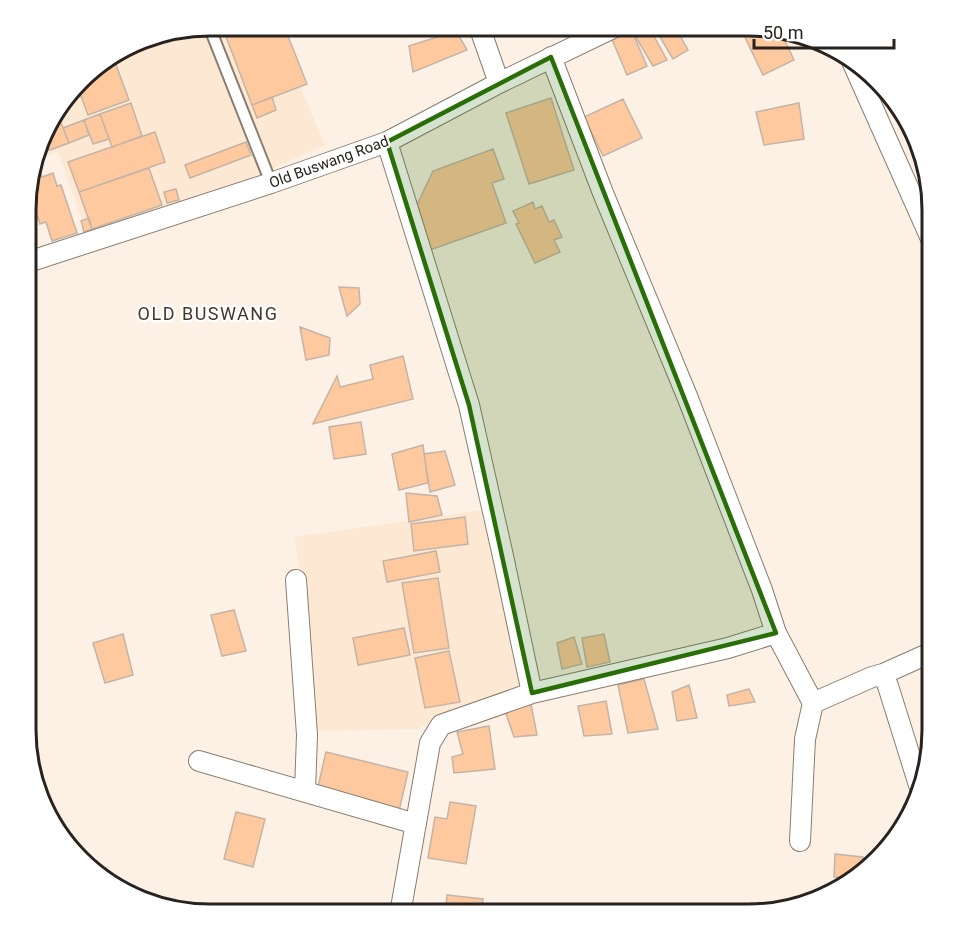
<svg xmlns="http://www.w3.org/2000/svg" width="958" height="940" font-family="Roboto,sans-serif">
<rect width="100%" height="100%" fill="#fdf1e5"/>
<!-- built -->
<path fill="#fde8d3" d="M 210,26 L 274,26 L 325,145 L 233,186 L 87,235 L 58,152 L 34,160 L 50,118 L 88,71 L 150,35 Z
M 484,510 L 522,685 L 416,729 L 317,731 L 295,537 Z"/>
<!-- building -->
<path fill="#fec99e" stroke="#c4b4a7" stroke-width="1.5" d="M 222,26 L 284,26 L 307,84 L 252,105 Z
M 415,26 L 437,26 L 418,33 Z
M 649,27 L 667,60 L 653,66 L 634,34 Z
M 654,27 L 675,27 L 688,50 L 673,59 Z
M 740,27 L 772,27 L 780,30 L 794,60 L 763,75 Z
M 631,29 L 647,66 L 627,75 L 611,37 Z
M 456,31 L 467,50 L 413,72 L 409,46 Z
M 113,57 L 129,100 L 88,115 L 77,85 L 88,71 Z
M 272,97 L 276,110 L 257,118 L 252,105 Z
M 551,98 L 574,170 L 529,184 L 506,113 Z
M 623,99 L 642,138 L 603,156 L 584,117 Z
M 131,103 L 142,136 L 112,147 L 100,114 Z
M 799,103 L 804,139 L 764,145 L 756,112 Z
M 56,110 L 69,143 L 36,155 L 50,118 Z
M 100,114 L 109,139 L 93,144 L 84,120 Z
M 84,120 L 89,135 L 69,143 L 63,128 Z
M 155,132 L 165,162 L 79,192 L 68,162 Z
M 246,142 L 251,155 L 190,178 L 185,165 Z
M 493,149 L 504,179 L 492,183 L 506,223 L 430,250 L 415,209 L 433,171 Z
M 38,167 L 42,177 L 53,173 L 57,186 L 61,185 L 77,233 L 52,241 L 46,222 L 40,224 L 38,217 L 29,220 L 29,174 L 31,170 Z
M 149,168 L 162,205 L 92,229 L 79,192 Z
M 176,189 L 179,200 L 167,203 L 164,192 Z
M 533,202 L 535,209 L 542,206 L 549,222 L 554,220 L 562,237 L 554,240 L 560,252 L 535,263 L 516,224 L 519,223 L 513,211 Z
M 89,218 L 92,229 L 84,232 L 81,221 Z
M 339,287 L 359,288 L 360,304 L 347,316 Z
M 300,327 L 330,338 L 329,355 L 306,360 Z
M 403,356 L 413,399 L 313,424 L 337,376 L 340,387 L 373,379 L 370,365 Z
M 361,422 L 366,454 L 334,459 L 329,427 Z
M 423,445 L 428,483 L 399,490 L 392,454 Z
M 445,451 L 455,485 L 430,492 L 424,454 Z
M 406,493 L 437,496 L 442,515 L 409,522 Z
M 465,517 L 468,544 L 414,551 L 411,524 Z
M 436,551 L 440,572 L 387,582 L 383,561 Z
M 438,578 L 449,648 L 414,653 L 402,583 Z
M 234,610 L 246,651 L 222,656 L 211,615 Z
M 404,628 L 410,655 L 358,665 L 353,638 Z
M 123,634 L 133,675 L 105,683 L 93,643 Z
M 604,634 L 610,662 L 587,667 L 582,638 Z
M 574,637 L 582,664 L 562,669 L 557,643 Z
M 449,651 L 460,702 L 425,708 L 415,658 Z
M 644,679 L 658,729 L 628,733 L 618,685 Z
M 689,685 L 697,718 L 677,721 L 672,692 Z
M 749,689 L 755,702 L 729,706 L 727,695 Z
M 606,701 L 612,734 L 584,736 L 578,706 Z
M 531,704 L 537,735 L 514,737 L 505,711 Z
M 489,726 L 495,769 L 454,773 L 452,757 L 463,754 L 457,732 Z
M 326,752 L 408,772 L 399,811 L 317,791 Z
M 450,802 L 476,806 L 466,864 L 428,858 L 435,817 L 447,819 Z
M 236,812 L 265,819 L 253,867 L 224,859 Z
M 835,854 L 863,857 L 862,874 L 857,879 L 834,877 Z
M 447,895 L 483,899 L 481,914 L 445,914 Z"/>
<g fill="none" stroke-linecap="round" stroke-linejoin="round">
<defs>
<path id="service" d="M 209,26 L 271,183"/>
<path id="minor" d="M 479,26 L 499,83
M 551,57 L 603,193 L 687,396 L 762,590 L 776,633 L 813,703 L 805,739 L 800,841
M 851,59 L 932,241
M 387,142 L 469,405 L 503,556 L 532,693
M 28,262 L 271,183 L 387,142 L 499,83 L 615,27
M 296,580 L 307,735 L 305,791
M 883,674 L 932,652
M 813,703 L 872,677 L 883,674 L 888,686 L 919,785
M 199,761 L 416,824
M 400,914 L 430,743 L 441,725 L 532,693 L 728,648 L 776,633"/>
</defs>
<!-- service casing -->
<use href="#service" stroke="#8a7d70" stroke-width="14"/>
<!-- minor casing -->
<use href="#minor" stroke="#8a7d70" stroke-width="22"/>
<!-- service -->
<use href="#service" stroke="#fff" stroke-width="10"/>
<!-- minor -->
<use href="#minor" stroke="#fff" stroke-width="20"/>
</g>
<!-- marked area -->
<path fill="#2a6e08" fill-opacity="0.2" stroke="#2a6e08" stroke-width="4.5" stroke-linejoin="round" d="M 551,57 L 776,633 L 532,693 L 469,405 L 387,142 Z"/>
<g text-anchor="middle" stroke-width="4.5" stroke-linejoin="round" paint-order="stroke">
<!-- street labels -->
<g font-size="15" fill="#28231e" stroke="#fff">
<text transform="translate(329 162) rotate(-20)" y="5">Old Buswang Road</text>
</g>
<!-- quarter labels -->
<g font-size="18" letter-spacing="1.5" fill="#44382d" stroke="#fff">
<text x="208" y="320">OLD BUSWANG</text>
</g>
</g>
<!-- crop -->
<path d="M0 0H958V940H0ZM210 36H748A174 174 0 0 1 922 210V730A174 174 0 0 1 748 904H210A174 174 0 0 1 36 730V210A174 174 0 0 1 210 36Z" fill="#fff" fill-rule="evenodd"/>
<path fill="none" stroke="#28231e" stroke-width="3" d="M210 36H748A174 174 0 0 1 922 210V730A174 174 0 0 1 748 904H210A174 174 0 0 1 36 730V210A174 174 0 0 1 210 36Z"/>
<!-- scale -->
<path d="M754 39v9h140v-9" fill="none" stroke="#28231e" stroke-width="3"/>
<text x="763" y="39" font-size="18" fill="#28231e" stroke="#ffffff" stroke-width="4.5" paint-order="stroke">50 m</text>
</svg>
